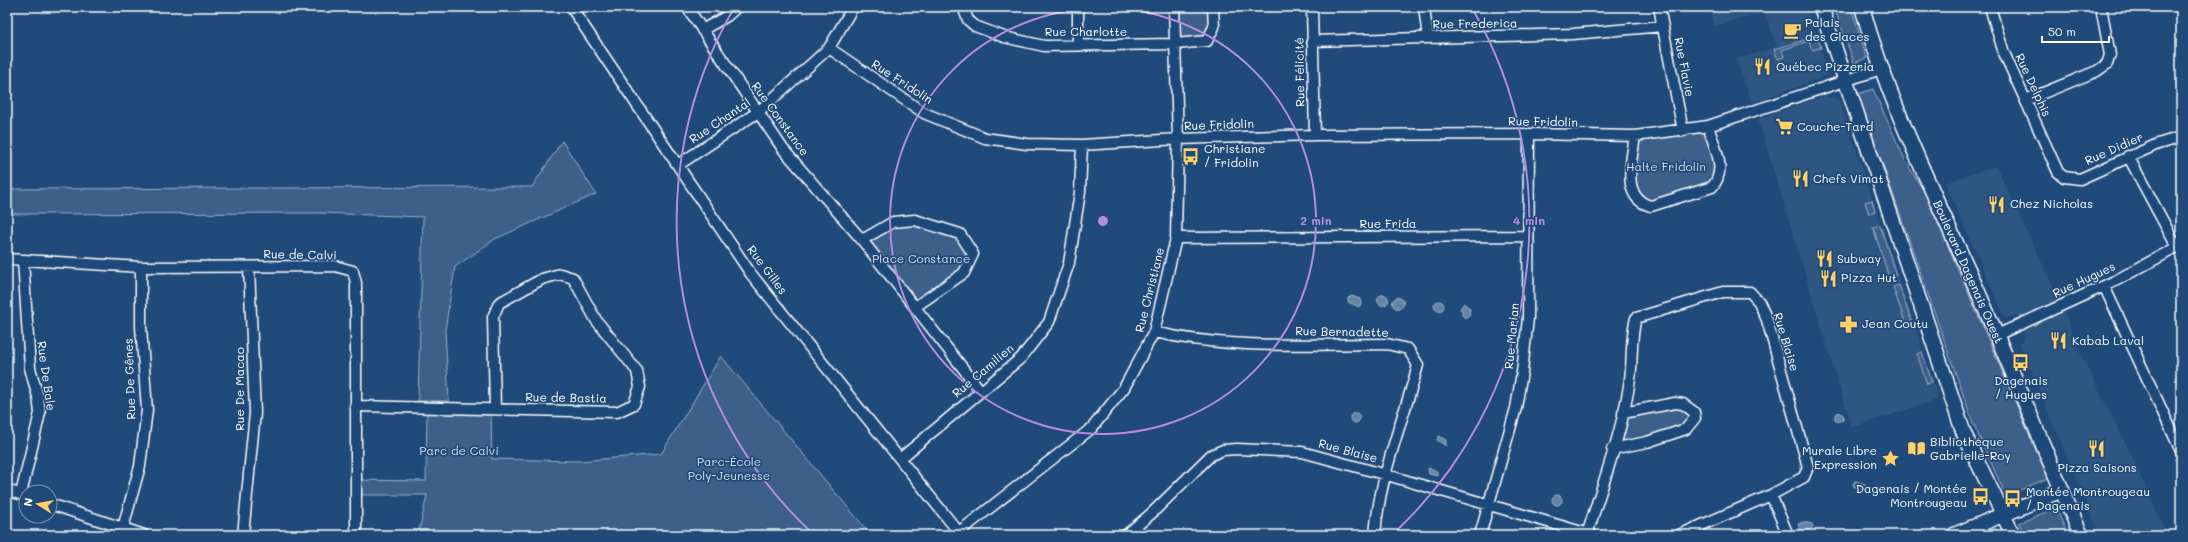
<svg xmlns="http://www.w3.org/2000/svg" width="2188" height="542" font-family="Mali,sans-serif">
<rect width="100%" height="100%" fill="#1f4a7a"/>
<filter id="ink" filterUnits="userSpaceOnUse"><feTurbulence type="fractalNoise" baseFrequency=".025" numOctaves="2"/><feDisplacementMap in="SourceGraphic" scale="8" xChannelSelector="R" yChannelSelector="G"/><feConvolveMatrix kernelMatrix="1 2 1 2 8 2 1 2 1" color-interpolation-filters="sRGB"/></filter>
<g filter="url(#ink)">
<!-- built -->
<path fill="#2e5683" d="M 1710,7 L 1806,7 L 1827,68 L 1826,76 L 1752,103 L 1736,59 L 1777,47 L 1765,13 L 1714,26 Z
M 1827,95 L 1827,97 L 1836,98 L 1840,102 L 1939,399 L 1852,428 L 1758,119 Z
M 1996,166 L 2061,303 L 2081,355 L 2129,450 L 2167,535 L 2100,535 L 2020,344 L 2025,335 L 2017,316 L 2005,318 L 1945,183 Z"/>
<!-- green -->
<path fill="#3c618b" stroke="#9eb0c5" d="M 1174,7 L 1213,7 L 1207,41 L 1175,44 Z
M 1834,7 L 1851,7 L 1867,58 L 1854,63 Z
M 1817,36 L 1821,48 L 1812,50 L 1809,41 L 1782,50 L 1784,57 L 1778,59 L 1774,49 Z
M 1873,89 L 1906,162 L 1926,195 L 2048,478 L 2006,496 L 1973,423 L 1858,94 Z
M 1708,126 L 1717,182 L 1651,206 L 1632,194 L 1635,136 Z
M 562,141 L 596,194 L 495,239 L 455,267 L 445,330 L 449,401 L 418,401 L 423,217 L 320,213 L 7,214 L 7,189 L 532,187 Z
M 1872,200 L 1875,212 L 1869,214 L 1865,202 Z
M 915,220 L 960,234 L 973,254 L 964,273 L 915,307 L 862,240 L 893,222 Z
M 1880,225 L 1896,275 L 1889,277 L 1873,227 Z
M 1899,285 L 1912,323 L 1906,325 L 1893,287 Z
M 1922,352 L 1932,382 L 1927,384 L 1917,354 Z
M 721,356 L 871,535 L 418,535 L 427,495 L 356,495 L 355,480 L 426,481 L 427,408 L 491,409 L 492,459 L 579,461 L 661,454 Z
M 1675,403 L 1694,412 L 1686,429 L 1612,449 L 1623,413 Z
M 2056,508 L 2068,535 L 2025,535 L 2019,523 Z
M 1995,528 L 2000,535 L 1982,535 L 1982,534 Z"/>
<!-- water -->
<path fill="#6583a4" stroke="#a3b5c8" d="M1377.5 300a5.5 5.5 0 1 1 11 0a5.5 5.5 0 1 1-11 0Z
M 1352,296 L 1360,299 L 1361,304 L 1359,307 L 1348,302 L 1348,298 Z
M1392.5 303a5.5 5.5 0 1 1 11 0a5.5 5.5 0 1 1-11 0Z
M1434 306a5 5 0 1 1 10 0a5 5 0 1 1-10 0Z
M 1464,303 L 1470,309 L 1469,315 L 1465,318 L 1462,315 L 1462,310 L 1460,309 Z
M1834.5 417a4.5 4.5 0 1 1 9 0a4.5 4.5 0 1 1-9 0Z
M1350 418a5 5 0 1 1 10 0a5 5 0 1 1-10 0Z
M 1439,436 L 1446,440 L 1446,446 L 1437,440 Z
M 1428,468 L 1437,471 L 1437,476 L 1429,474 Z
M 1855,481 L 1865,484 L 1866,489 L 1855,488 L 1853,484 Z
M1552 500a5 5 0 1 1 10 0a5 5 0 1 1-10 0Z
M 1803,522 L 1812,524 L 1813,527 L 1810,530 L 1800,530 L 1798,524 Z"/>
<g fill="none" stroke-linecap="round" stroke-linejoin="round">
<defs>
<path id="street" d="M 571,7 L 751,274 L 961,535
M 687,7 L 783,149 L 862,240 L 980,390
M 963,7 L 968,20 L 975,26 L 1004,37 L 1044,46 L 1175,44 L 1207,41 L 1214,27 L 1213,7
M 1078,7 L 1078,45
M 1312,7 L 1315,135
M 1424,7 L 1428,38
M 1659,7 L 1683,131
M 1990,7 L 2004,53 L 2058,172 L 2064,177 L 2080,179 L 2158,144 L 2181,137
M 702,30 L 727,16 L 737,7
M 1312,41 L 1573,34 L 1663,26
M 829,48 L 924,113 L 985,138 L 1027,144 L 1082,145 L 1178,139 L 1315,135 L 1529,134 L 1635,136 L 1708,126 L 1881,69
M 2026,100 L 2097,71 L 2107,64 L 2110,55 L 2101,7
M 1635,136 C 1632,159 1620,199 1651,206 L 1712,187 C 1728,170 1714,146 1708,126
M 2128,156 L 2177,247
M 678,165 L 758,112 L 829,48 L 853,7
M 1176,238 L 1528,236
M 862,240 L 893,222 L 915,220 L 960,234 L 973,254 L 964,273 L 915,307
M 7,259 L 141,267 L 335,266 L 353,271 L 356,283 L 356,535
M 2104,286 L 2181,451
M 1154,332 C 1230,350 1309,344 1387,344 L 1408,349 L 1418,365 C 1403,421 1379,477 1375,535
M 1997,335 L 2115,281 L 2181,245
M 355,406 L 617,412 L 634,404 L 640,387 L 637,371 L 596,320 L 573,278 L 560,274 L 542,279 L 499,303 L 493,317 L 495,409
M 1612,449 L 1647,442 L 1686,429 L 1695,418 L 1694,412 L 1683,404 L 1675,403 L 1623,413
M 901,458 L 1021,358 L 1049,322 L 1069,263 L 1080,192 L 1082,145
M 7,490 L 26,496
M 21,494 L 40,413 L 38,397 L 30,368 L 23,260
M 1771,495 L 1788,535
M 50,504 L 144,535
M 959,532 L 1092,428 L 1124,388 L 1154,332 L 1176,238 L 1178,139 L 1174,7
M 121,535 L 140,466 L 147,410 L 141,327 L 141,267
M 243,535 L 255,413 L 249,267
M 1126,535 L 1152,513 L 1211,455 L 1223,450 L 1237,449 L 1302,452 L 1387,475 L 1592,535
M 1480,535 L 1516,408 L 1522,372 L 1528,318 L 1529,134
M 1587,535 C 1602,485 1623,431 1630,379 C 1633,358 1630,339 1636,318 L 1723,292 L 1750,292 L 1759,302 L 1767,320 L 1808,467 L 1804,477 L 1771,495 L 1679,535"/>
<path id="secondary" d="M 1821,7 L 1964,434 L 2013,535
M 1862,7 C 1888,101 1931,187 1971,276 C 2009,362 2044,449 2081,535
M 1954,535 L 2062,490"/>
</defs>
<!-- street casing -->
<use href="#street" stroke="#fff" stroke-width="13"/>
<!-- secondary casing -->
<use href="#secondary" stroke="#fff" stroke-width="17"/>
<!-- street -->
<use href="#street" stroke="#1f4a7a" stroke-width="10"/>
<!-- secondary -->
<use href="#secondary" stroke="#1f4a7a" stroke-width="14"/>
</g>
</g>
<!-- distance rings -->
<g fill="none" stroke="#b68bdc" stroke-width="2">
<circle cx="1103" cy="221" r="213"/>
<path d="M812 533A426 426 0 0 1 734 8M1472 8A426 426 0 0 1 1394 533"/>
</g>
<!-- icons -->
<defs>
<symbol id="cafe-bare" viewBox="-9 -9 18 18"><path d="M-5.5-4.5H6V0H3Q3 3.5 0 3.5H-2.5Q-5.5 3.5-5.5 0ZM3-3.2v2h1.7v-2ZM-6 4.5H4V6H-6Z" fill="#ffd166" stroke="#1f4a7a" stroke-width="2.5" paint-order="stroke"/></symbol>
<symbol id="restaurant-bare" viewBox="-9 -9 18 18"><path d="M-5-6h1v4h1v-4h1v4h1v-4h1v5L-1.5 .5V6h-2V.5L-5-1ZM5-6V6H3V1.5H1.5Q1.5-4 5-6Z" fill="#ffd166" stroke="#1f4a7a" stroke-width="2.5" paint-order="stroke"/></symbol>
<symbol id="supermarket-bare" viewBox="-9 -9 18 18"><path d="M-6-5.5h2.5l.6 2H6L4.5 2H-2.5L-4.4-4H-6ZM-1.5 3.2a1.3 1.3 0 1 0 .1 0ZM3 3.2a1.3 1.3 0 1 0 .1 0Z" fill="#ffd166" stroke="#1f4a7a" stroke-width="2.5" paint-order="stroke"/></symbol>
<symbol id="bus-bare" viewBox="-9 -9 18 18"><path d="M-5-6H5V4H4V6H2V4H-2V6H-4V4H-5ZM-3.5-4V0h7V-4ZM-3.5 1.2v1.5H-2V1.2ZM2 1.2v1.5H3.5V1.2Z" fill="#ffd166" stroke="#1f4a7a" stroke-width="2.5" paint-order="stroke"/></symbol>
<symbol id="pharmacy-bare" viewBox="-9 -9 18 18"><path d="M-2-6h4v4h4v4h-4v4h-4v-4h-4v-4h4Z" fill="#ffd166" stroke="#1f4a7a" stroke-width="2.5" paint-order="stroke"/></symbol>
<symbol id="library-bare" viewBox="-9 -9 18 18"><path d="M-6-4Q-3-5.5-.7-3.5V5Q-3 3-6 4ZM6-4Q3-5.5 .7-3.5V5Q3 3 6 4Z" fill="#ffd166" stroke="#1f4a7a" stroke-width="2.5" paint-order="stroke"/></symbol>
<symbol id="sight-bare" viewBox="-9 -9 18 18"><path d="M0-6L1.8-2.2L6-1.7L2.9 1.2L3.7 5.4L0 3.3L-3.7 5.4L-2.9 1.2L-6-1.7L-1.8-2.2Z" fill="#ffd166" stroke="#1f4a7a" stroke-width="2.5" paint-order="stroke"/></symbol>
</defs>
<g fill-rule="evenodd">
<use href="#cafe-bare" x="1780" y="18" width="25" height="25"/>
<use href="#restaurant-bare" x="1750" y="54" width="25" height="25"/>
<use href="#supermarket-bare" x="1772" y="114" width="25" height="25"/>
<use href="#bus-bare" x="1178" y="144" width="25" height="25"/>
<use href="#restaurant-bare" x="1788" y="166" width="25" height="25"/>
<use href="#restaurant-bare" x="1984" y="192" width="25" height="25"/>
<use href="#restaurant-bare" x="1812" y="246" width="25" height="25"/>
<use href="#restaurant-bare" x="1816" y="266" width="25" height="25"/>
<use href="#pharmacy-bare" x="1836" y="312" width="25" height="25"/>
<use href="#restaurant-bare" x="2046" y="328" width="25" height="25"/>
<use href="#bus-bare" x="2008" y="350" width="25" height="25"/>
<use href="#library-bare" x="1904" y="436" width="25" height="25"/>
<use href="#restaurant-bare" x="2084" y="436" width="25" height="25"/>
<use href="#sight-bare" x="1878" y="446" width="25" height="25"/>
<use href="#bus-bare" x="1968" y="484" width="25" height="25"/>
<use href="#bus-bare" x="2000" y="486" width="25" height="25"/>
</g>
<g text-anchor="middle" stroke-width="3.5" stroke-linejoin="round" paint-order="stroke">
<!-- poi labels -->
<g font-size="12" fill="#fff" stroke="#1f4a7a" text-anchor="start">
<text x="1805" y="27">Palais<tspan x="1805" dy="14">des Glaces</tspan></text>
<text x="1776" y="71">Québec Pizzeria</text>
<text x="1797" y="131">Couche-Tard</text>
<text x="1204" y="153">Christiane<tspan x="1204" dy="14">/ Fridolin</tspan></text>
<text x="1813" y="183">Chefs Vimat</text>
<text x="2010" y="208">Chez Nicholas</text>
<text x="1837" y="263">Subway</text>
<text x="1841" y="282">Pizza Hut</text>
<text x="1862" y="328">Jean Coutu</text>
<text x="2072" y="345">Kabab Laval</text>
<text x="2021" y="385" text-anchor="middle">Dagenais<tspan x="2021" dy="14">/ Hugues</tspan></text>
<text x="1930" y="446">Bibliothèque<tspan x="1930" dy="14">Gabrielle-Roy</tspan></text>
<text x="1877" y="455" text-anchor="end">Murale Libre<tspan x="1877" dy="14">Expression</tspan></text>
<text x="2097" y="472" text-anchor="middle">Pizza Saisons</text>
<text x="1967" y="493" text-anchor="end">Dagenais / Montée<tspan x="1967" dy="14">Montrougeau</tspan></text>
<text x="2026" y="496">Montée Montrougeau<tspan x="2026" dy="14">/ Dagenais</tspan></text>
</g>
<!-- street labels -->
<g font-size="12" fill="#fff" stroke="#1f4a7a">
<text transform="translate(1475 24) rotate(-1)" y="4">Rue Frederica</text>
<text x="1086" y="36">Rue Charlotte</text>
<text transform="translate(1684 67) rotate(79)" y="4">Rue Flavie</text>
<text transform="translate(1300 72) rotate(-91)" y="4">Rue Félicité</text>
<text transform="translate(902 82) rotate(33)" y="4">Rue Fridolin</text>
<text transform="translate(2033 85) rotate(65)" y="4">Rue Delphis</text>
<text transform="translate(780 119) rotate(54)" y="4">Rue Constance</text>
<text transform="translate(720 121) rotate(-34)" y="4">Rue Chantal</text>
<text transform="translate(1543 122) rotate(1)" y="4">Rue Fridolin</text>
<text transform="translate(1219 125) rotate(-2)" y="4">Rue Fridolin</text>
<text transform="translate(2114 149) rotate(-24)" y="4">Rue Didier</text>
<text x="1388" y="228">Rue Frida</text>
<text transform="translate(300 255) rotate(1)" y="4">Rue de Calvi</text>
<text transform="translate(767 270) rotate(53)" y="4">Rue Gilles</text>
<text transform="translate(1968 272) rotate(66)" y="4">Boulevard Dagenais Ouest</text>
<text transform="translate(2084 280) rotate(-25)" y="4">Rue Hugues</text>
<text transform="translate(1150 290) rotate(-76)" y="4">Rue Christiane</text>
<text transform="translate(1342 332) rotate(1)" y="4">Rue Bernadette</text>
<text transform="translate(1512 336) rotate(-85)" y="4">Rue Marian</text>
<text transform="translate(1786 342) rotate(73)" y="4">Rue Blaise</text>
<text transform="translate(983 371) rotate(-40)" y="4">Rue Camilien</text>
<text transform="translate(46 376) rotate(82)" y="4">Rue De Bale</text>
<text transform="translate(130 379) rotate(-92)" y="4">Rue De Gênes</text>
<text transform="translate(240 389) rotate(-90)" y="4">Rue De Macao</text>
<text transform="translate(566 398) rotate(1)" y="4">Rue de Bastia</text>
<text transform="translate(1348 451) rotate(15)" y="4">Rue Blaise</text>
</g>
<!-- park labels -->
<g font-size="12" fill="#d8dfe8" stroke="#1f4a7a">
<text x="1666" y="171">Halte Fridolin</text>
<text x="921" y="263">Place Constance</text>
<text x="459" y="455">Parc de Calvi</text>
<text x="729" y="466">Parc-École<tspan x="729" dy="14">Poly-Jeunesse</tspan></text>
</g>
</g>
<circle cx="1103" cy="221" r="6" fill="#b68bdc" stroke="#1f4a7a" stroke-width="2"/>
<g font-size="12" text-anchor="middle" font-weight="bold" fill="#b68bdc" stroke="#1f4a7a" stroke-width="3.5" stroke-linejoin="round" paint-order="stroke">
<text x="1316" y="225">2 min</text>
<text x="1529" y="225">4 min</text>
</g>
<!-- margin -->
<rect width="2188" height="542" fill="none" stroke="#1f4a7a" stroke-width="24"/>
<rect x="12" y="12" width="2164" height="518" fill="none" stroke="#fff" stroke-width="1.5" filter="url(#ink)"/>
<!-- north arrow -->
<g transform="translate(38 504) rotate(281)"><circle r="19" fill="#1f4a7a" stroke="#7992af"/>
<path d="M0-3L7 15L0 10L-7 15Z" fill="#ffd166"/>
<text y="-6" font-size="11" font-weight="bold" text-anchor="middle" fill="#ffffff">N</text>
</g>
<!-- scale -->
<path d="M2042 36v6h67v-6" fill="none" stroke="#ffffff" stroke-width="2"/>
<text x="2048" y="36" font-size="12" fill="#ffffff" stroke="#1f4a7a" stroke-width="3" paint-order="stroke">50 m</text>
</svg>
